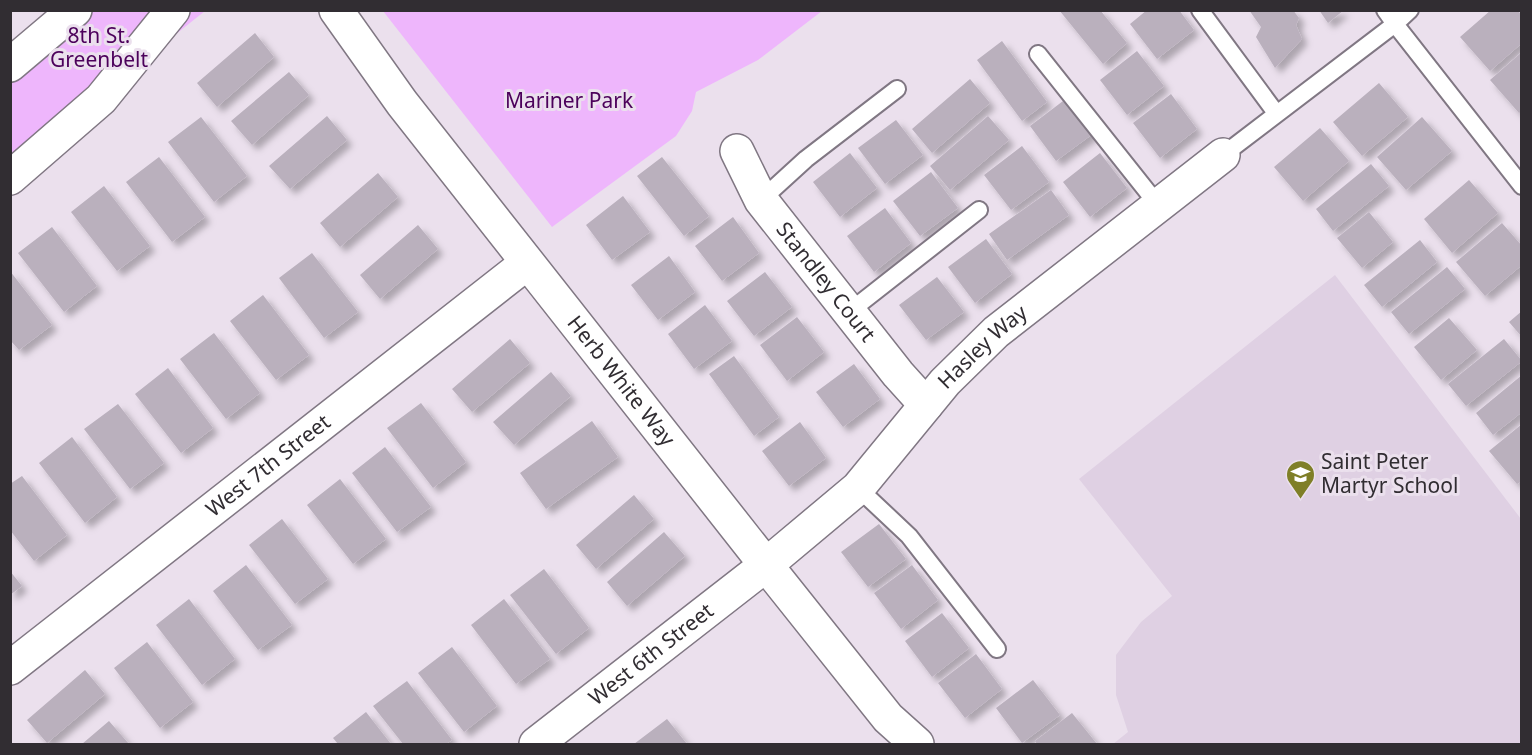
<svg xmlns="http://www.w3.org/2000/svg" width="1532" height="755" font-family="'Noto Sans',sans-serif">
<defs>
<filter id="shadow"><feDropShadow dx="5.5" dy="5.5" stdDeviation="3" flood-color="#0004"/></filter>
</defs>
<rect width="100%" height="100%" fill="#ebe0ed"/>
<!-- built -->
<path fill="#dfd0e3" d="M 1335,275 L 1521,519 L 1521,744 L 1113,744 L 1128,732 L 1116,695 L 1116,655 L 1141,622 L 1172,596 L 1079,479 Z"/>
<!-- green -->
<path fill="#eeb6fc" d="M 87,11 L 205,11 L 11,165 L 11,72 Z
M 383,11 L 822,11 L 758,60 L 696,92 L 692,111 L 676,136 L 552,227 Z"/>
<!-- building -->
<path fill="#bab0bd" filter="url(#shadow)" d="M 1059,10 L 1100,10 L 1127,43 L 1103,64 Z
M 1147,10 L 1179,10 L 1194,30 L 1157,59 L 1130,24 Z
M 1249,10 L 1293,10 L 1299,18 L 1296,25 L 1302,39 L 1275,68 L 1256,37 L 1261,27 Z
M 1319,10 L 1344,10 L 1328,23 Z
M 1491,10 L 1517,10 L 1522,15 L 1522,43 L 1490,71 L 1460,37 Z
M 255,33 L 274,57 L 217,107 L 197,83 Z
M 1002,41 L 1047,102 L 1022,121 L 977,60 Z
M 1137,51 L 1164,86 L 1127,115 L 1100,80 Z
M 1522,52 L 1522,111 L 1519,113 L 1490,80 Z
M 289,72 L 309,95 L 252,145 L 231,121 Z
M 970,79 L 990,103 L 932,153 L 912,129 Z
M 1379,83 L 1408,117 L 1362,156 L 1333,122 Z
M 1171,94 L 1197,129 L 1160,158 L 1133,123 Z
M 1067,98 L 1094,133 L 1056,161 L 1030,126 Z
M 327,116 L 347,140 L 290,189 L 269,166 Z
M 988,116 L 1009,140 L 950,190 L 930,166 Z
M 201,117 L 247,176 L 214,202 L 168,142 Z
M 1422,117 L 1452,151 L 1406,190 L 1377,157 Z
M 896,120 L 923,155 L 885,184 L 858,148 Z
M 1320,128 L 1349,161 L 1303,201 L 1274,167 Z
M 1022,146 L 1049,182 L 1011,210 L 984,175 Z
M 850,153 L 877,188 L 840,217 L 813,182 Z
M 1100,153 L 1127,188 L 1090,217 L 1063,182 Z
M 159,157 L 205,217 L 172,242 L 126,182 Z
M 662,157 L 709,216 L 684,236 L 637,176 Z
M 1371,164 L 1389,186 L 1333,231 L 1316,209 Z
M 931,172 L 958,208 L 920,236 L 893,201 Z
M 378,173 L 398,197 L 340,247 L 320,223 Z
M 1469,180 L 1498,213 L 1452,253 L 1424,219 Z
M 104,186 L 150,246 L 117,271 L 71,212 Z
M 1051,190 L 1069,215 L 1007,260 L 989,234 Z
M 623,196 L 650,232 L 612,260 L 586,225 Z
M 885,208 L 911,243 L 874,272 L 847,236 Z
M 1369,212 L 1393,242 L 1362,268 L 1337,238 Z
M 733,217 L 759,253 L 722,281 L 695,246 Z
M 1502,223 L 1522,246 L 1522,265 L 1485,296 L 1456,262 Z
M 418,225 L 438,249 L 380,299 L 360,275 Z
M 52,227 L 97,286 L 64,312 L 18,253 Z
M 986,239 L 1012,274 L 975,303 L 948,267 Z
M 1420,240 L 1437,262 L 1382,307 L 1364,285 Z
M 312,253 L 358,312 L 324,338 L 279,278 Z
M 669,256 L 695,292 L 658,320 L 631,285 Z
M 1447,267 L 1465,289 L 1409,334 L 1391,312 Z
M 10,271 L 52,325 L 19,350 L 10,340 Z
M 765,272 L 792,307 L 754,336 L 727,301 Z
M 937,277 L 964,312 L 926,340 L 899,305 Z
M 263,295 L 309,355 L 276,380 L 230,321 Z
M 705,305 L 732,341 L 694,369 L 668,334 Z
M 1522,311 L 1522,337 L 1509,322 Z
M 797,317 L 824,352 L 787,381 L 760,345 Z
M 1449,318 L 1477,350 L 1441,380 L 1414,347 Z
M 214,333 L 260,393 L 226,419 L 180,359 Z
M 510,339 L 530,363 L 472,412 L 452,389 Z
M 1504,339 L 1522,361 L 1466,406 L 1448,384 Z
M 734,356 L 779,417 L 754,436 L 709,374 Z
M 854,364 L 880,399 L 843,427 L 816,392 Z
M 168,368 L 213,428 L 181,453 L 135,394 Z
M 551,372 L 571,396 L 514,445 L 493,422 Z
M 1522,375 L 1522,412 L 1493,435 L 1476,413 Z
M 421,403 L 466,462 L 433,488 L 387,428 Z
M 118,404 L 164,463 L 130,489 L 84,429 Z
M 592,421 L 618,457 L 546,509 L 520,473 Z
M 800,422 L 826,458 L 789,486 L 762,451 Z
M 1522,424 L 1522,481 L 1517,484 L 1489,451 Z
M 72,437 L 117,497 L 85,523 L 39,463 Z
M 385,447 L 431,507 L 397,532 L 352,473 Z
M 22,476 L 67,535 L 34,561 L 10,530 L 10,484 Z
M 340,479 L 386,539 L 353,564 L 307,505 Z
M 634,495 L 654,519 L 596,569 L 576,545 Z
M 282,519 L 328,579 L 295,604 L 249,545 Z
M 879,524 L 906,559 L 868,587 L 841,552 Z
M 664,532 L 685,556 L 627,606 L 607,582 Z
M 246,565 L 292,625 L 258,650 L 213,591 Z
M 912,565 L 938,600 L 901,629 L 874,593 Z
M 544,569 L 589,628 L 556,654 L 510,595 Z
M 10,571 L 22,586 L 10,595 Z
M 189,599 L 235,659 L 202,685 L 156,625 Z
M 504,599 L 550,659 L 516,684 L 471,625 Z
M 942,613 L 969,648 L 932,677 L 905,641 Z
M 147,642 L 193,702 L 160,728 L 114,668 Z
M 452,647 L 497,706 L 464,732 L 418,673 Z
M 976,654 L 1002,689 L 965,718 L 938,683 Z
M 85,670 L 105,694 L 47,743 L 27,720 Z
M 1033,680 L 1060,715 L 1022,743 L 996,708 Z
M 407,681 L 452,740 L 446,744 L 403,744 L 373,706 Z
M 366,712 L 391,744 L 338,744 L 333,738 Z
M 1072,713 L 1097,744 L 1037,744 L 1035,741 Z
M 667,719 L 687,744 L 634,744 Z
M 109,721 L 129,744 L 82,744 Z"/>
<g fill="none" stroke-linecap="round" stroke-linejoin="round">
<defs>
<path id="service" d="M 1200,10 L 1276,113
M 1385,10 L 1395,24 L 1410,10
M 1038,54 L 1158,205
M 1223,155 L 1395,24 L 1522,186
M 761,200 L 806,159 L 897,89
M 849,312 L 979,210
M 858,488 L 909,536 L 997,649"/>
<g id="minor">
<path d="M 10,65 L 75,10"/>
<path id="s1" d="M 737,151 L 761,200 L 898,374 L 926,405"/>
<path d="M 10,178 L 101,99 L 173,10"/>
<path id="s2" d="M 10,668 L 527,263"/>
<path id="s3" d="M 536,744 L 766,565 L 858,488 L 945,382 L 996,332 L 1223,155"/>
</g>
<g id="tertiary">
<path id="s4" d="M 336,10 L 402,103 L 766,565 L 888,718 L 917,744"/>
</g>
</defs>
<!-- service casing -->
<use href="#service" stroke="#807783" stroke-width="20"/>
<!-- minor casing -->
<use href="#minor" stroke="#807783" stroke-width="36"/>
<!-- tertiary casing -->
<use href="#tertiary" stroke="#807783" stroke-width="36"/>
<!-- service -->
<use href="#service" stroke="#fff" stroke-width="16"/>
<!-- minor -->
<use href="#minor" stroke="#fff" stroke-width="33"/>
<!-- tertiary -->
<use href="#tertiary" stroke="#fff" stroke-width="33"/>
</g>
<!-- icons -->
<defs>
<symbol id="school-pin" viewBox="-11 -11 22 30"><path d="M0 17L-7.5 6A9.5 9.5 0 1 1 7.5 6Z" fill="#7f7f27" stroke="#ebe0ed"/><path d="M0-5L7-2L0 1L-7-2ZM-4 1L0 2.5L4 1V4Q0 6-4 4Z" fill="#fff"/></symbol>
</defs>
<g fill-rule="evenodd">
<use href="#school-pin" x="1284" y="458" width="33" height="45"/>
</g>
<g text-anchor="middle" stroke-width="6" stroke-linejoin="round" paint-order="stroke">
<!-- park labels -->
<g font-size="21" fill="#4c015b" stroke="#ebe0ed">
<text x="99" y="43">8th St.<tspan x="99" dy="24">Greenbelt</tspan></text>
<text x="569" y="108">Mariner Park</text>
</g>
<!-- street labels -->
<g font-size="21" fill="#312d32" stroke="#ebe0ed">
<text dy="7" stroke="none"><textPath href="#s1" startOffset="159">Standley Court</textPath></text>
<text dy="7" stroke="none"><textPath href="#s3" startOffset="600">Hasley Way</textPath></text>
<text dy="7" stroke="none"><textPath href="#s4" startOffset="468">Herb White Way</textPath></text>
<text dy="7" stroke="none"><textPath href="#s2" startOffset="328">West 7th Street</textPath></text>
<text dy="7" stroke="none"><textPath href="#s3" startOffset="146">West 6th Street</textPath></text>
</g>
<!-- poi labels -->
<g font-size="21" fill="#312d32" stroke="#ebe0ed" text-anchor="start">
<text x="1321" y="469">Saint Peter<tspan x="1321" dy="24">Martyr School</tspan></text>
</g>
</g>
<!-- border -->
<rect width="1532" height="755" fill="none" stroke="#312d32" stroke-width="24"/>
</svg>
